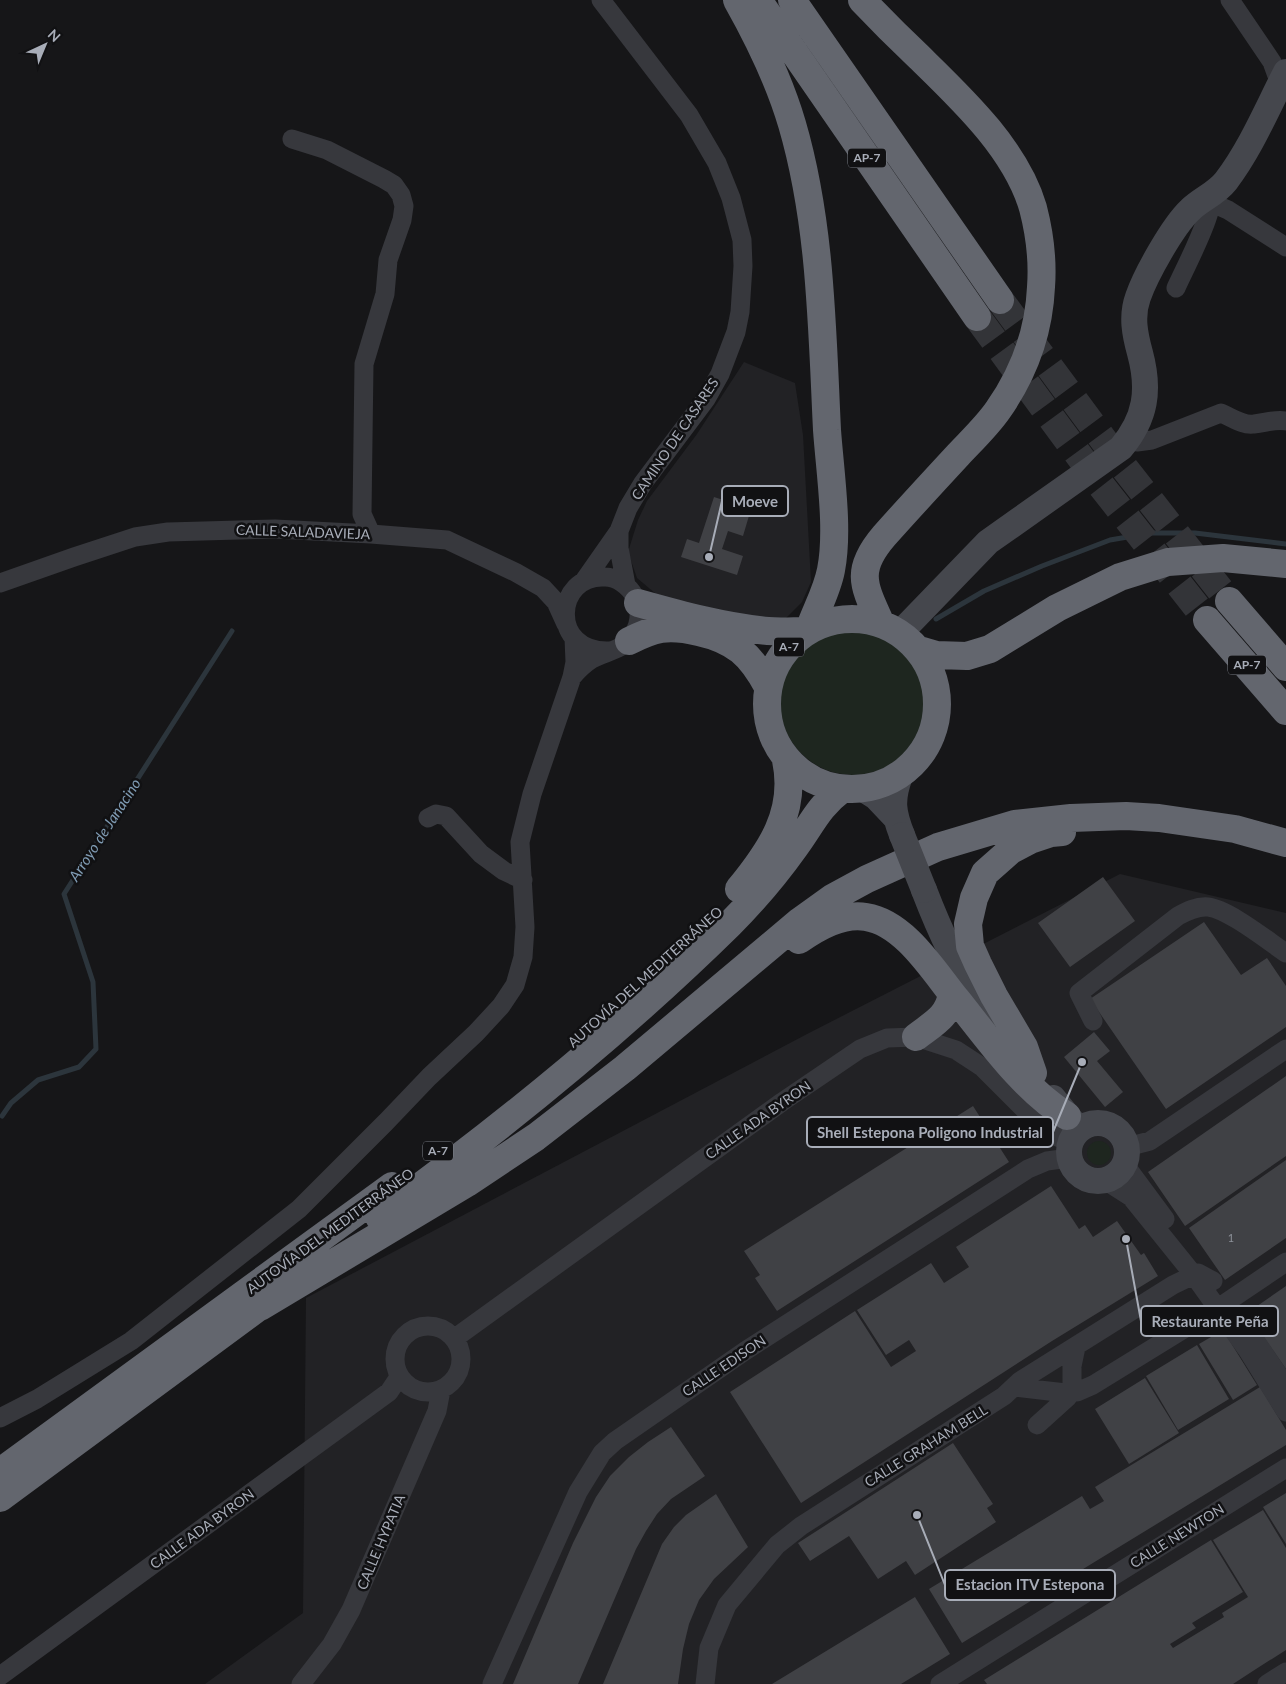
<svg xmlns="http://www.w3.org/2000/svg" width="1286" height="1684" font-family="Lato,sans-serif">
<rect width="100%" height="100%" fill="#161618"/>
<!-- built -->
<path fill="#222225" d="M 744,362 L 795,383 L 803,435 L 811,582 L 802,602 L 786,618 L 762,620 L 662,599 L 637,578 L 628,552 L 638,520 L 647,501 L 697,434 Z
M 1120,874 L 1286,913 L 1286,1684 L 205,1684 L 303,1613 L 306,1298 L 809,1033 Z"/>
<!-- green -->
<path fill="#1e261f" d="M780 702a73 73 0 1 1 146 0a73 73 0 1 1-146 0Z
M1087 1153a12 12 0 1 1 24 0a12 12 0 1 1-24 0Z"/>
<g fill="none" stroke-linecap="round" stroke-linejoin="round">
<!-- stream -->
<path stroke="#2c353c" stroke-width="5" d="M 936,619 L 984,591 L 1042,566 L 1110,540 L 1151,533 L 1195,533 L 1286,544
M 2,1116 L 11,1103 L 38,1080 L 79,1067 L 96,1049 L 93,982 L 64,894 L 232,631"/>
</g>
<!-- building -->
<path fill="#404145" d="M 714,497 L 751,509 L 743,536 L 728,531 L 722,549 L 743,556 L 737,575 L 681,557 L 687,539 L 699,543 Z
M 1103,877 L 1135,921 L 1070,967 L 1038,923 Z
M 1204,922 L 1241,975 L 1267,958 L 1286,986 L 1286,1027 L 1166,1109 L 1090,999 Z
M 1094,1032 L 1110,1051 L 1097,1061 L 1123,1092 L 1105,1107 L 1064,1057 Z
M 1286,1076 L 1286,1156 L 1185,1226 L 1148,1172 Z
M 973,1106 L 1009,1162 L 777,1311 L 755,1278 L 760,1275 L 744,1251 Z
M 1286,1160 L 1286,1238 L 1225,1280 L 1189,1228 Z
M 1051,1186 L 1079,1229 L 1085,1225 L 1093,1237 L 1117,1221 L 1141,1255 L 1144,1253 L 1158,1276 L 1052,1341 L 801,1503 L 730,1392 L 855,1311 L 891,1367 L 916,1351 L 909,1340 L 886,1355 L 857,1310 L 931,1263 L 944,1283 L 969,1267 L 956,1247 Z
M 1286,1286 L 1286,1369 L 1247,1313 Z
M 1223,1330 L 1257,1385 L 1233,1400 L 1199,1344 Z
M 1197,1345 L 1229,1399 L 1178,1430 L 1146,1376 Z
M 1145,1378 L 1179,1433 L 1129,1464 L 1095,1409 Z
M 1260,1387 L 1286,1430 L 1286,1445 L 962,1643 L 929,1589 L 1082,1496 L 1090,1509 L 1104,1501 L 1095,1487 Z
M 671,1427 L 705,1476 L 671,1499 L 657,1514 L 646,1531 L 636,1549 L 578,1684 L 513,1684 L 573,1543 L 596,1497 L 610,1476 L 629,1457 L 648,1442 Z
M 953,1443 L 993,1504 L 987,1508 L 996,1522 L 915,1575 L 906,1561 L 878,1579 L 849,1536 L 810,1561 L 798,1543 Z
M 1286,1493 L 1286,1544 L 1263,1507 Z
M 716,1494 L 748,1547 L 714,1579 L 699,1600 L 689,1624 L 683,1649 L 678,1684 L 603,1684 L 662,1544 L 674,1527 L 686,1515 Z
M 1263,1510 L 1286,1548 L 1286,1650 L 1256,1669 L 1233,1684 L 987,1684 L 984,1680 L 1211,1540 L 1243,1592 L 1192,1623 L 1196,1628 L 1170,1644 L 1173,1648 L 1224,1617 L 1222,1613 L 1248,1597 L 1213,1540 Z
M 915,1597 L 950,1654 L 924,1670 L 901,1684 L 772,1684 Z"/>
<g fill="none" stroke-linecap="round" stroke-linejoin="round">
<!-- highway-tunnel -->
<path stroke="#333438" stroke-width="28" stroke-dasharray="28 14" stroke-linecap="butt" d="M 1000,300 L 1122,465 L 1229,601
M 977,317 L 1100,484 L 1207,620"/>
<!-- street -->
<path stroke="#37383d" stroke-width="19" d="M 1230,0 L 1272,62 L 1280,84
M 292,139 L 327,150 L 384,179 L 394,185 L 401,195 L 404,206 L 402,220 L 388,260 L 385,294 L 364,364 L 362,514 L 371,534
M 1212,203 L 1228,210 L 1286,247
M 1176,288 C 1185,268 1213,215 1212,195
M 1130,438 L 1137,442 L 1152,440 L 1221,413 C 1231,417 1243,426 1254,424 C 1266,423 1274,419 1286,421
M 619,531 L 619,548 L 626,585
M 584,581 L 619,531 L 628,508 L 643,483 L 706,399 L 720,374 L 736,332 L 740,312 L 743,266 L 742,240 L 731,198 L 717,163 L 689,115 L 601,0
M 0,583 L 74,557 L 135,537 L 168,532 L 275,529 L 371,534 L 447,540 L 515,572 L 543,588 L 556,602 L 566,624
M 572,677 C 578,670 584,664 592,659 C 601,654 611,652 620,647 C 638,637 644,615 635,597 C 629,586 617,577 605,577 C 554,574 549,653 609,651
M 428,818 L 436,814 L 446,816 L 481,854 L 504,871 L 523,880
M 1093,1021 L 1079,993 L 1178,916 C 1187,911 1197,906 1208,907 C 1228,909 1268,941 1286,953
M 1127,1147 L 1150,1141 L 1286,1049
M 1125,1165 L 1165,1219
M 1106,1181 L 1131,1197 L 1193,1274 L 1248,1351 L 1286,1412
M395 1359a33 33 0 1 1 66 0a33 33 0 1 1-66 0Z
M 1253,1337 L 1286,1386
M 455,1338 L 782,1102 L 860,1049 L 887,1038 L 916,1037 L 956,1050 L 982,1067 L 1045,1130 L 1057,1137 L 1070,1142
M 1014,1387 L 1066,1393
M 1072,1388 L 1072,1366 L 1076,1347
M 1077,1392 L 1093,1385 L 1218,1308 L 1286,1262
M 0,1418 L 37,1399 L 131,1341 L 299,1209 L 386,1122 L 429,1077 L 476,1033 L 501,1006 L 515,985 L 523,957 L 525,927 L 520,842 L 532,794 L 572,677 L 575,662 L 574,638
M 1037,1425 L 1068,1397
M 0,1676 L 389,1392 L 399,1377
M 301,1684 L 332,1644 L 351,1610 L 437,1411 L 441,1390
M 492,1684 L 578,1492 L 602,1453 L 615,1441 L 745,1351 L 1028,1169 L 1047,1161 L 1069,1158
M 705,1684 L 709,1648 L 727,1605 L 777,1545 L 801,1526 L 1004,1396 L 1020,1381 L 1173,1285 L 1198,1273 L 1213,1281
M 940,1684 L 1286,1468
M 1267,1684 L 1286,1672"/>
<!-- secondary -->
<path stroke="#45474d" stroke-width="26" d="M 900,633 L 988,542 L 1121,448 C 1146,418 1150,390 1140,353 C 1135,335 1131,316 1138,297 C 1146,274 1173,226 1190,210 C 1201,199 1216,194 1226,181 C 1251,148 1267,109 1286,72
M 900,776 C 891,800 893,812 902,835
M 865,790 L 876,797 L 895,817
M 924,890 C 939,929 956,967 979,1002 C 989,1017 1001,1031 1012,1045
M 1053,1098 L 1079,1130
M1069 1152a29 29 0 1 1 58 0a29 29 0 1 1-58 0Z"/>
<!-- highway -->
<path stroke="#63666e" stroke-width="28" d="M 737,0 C 759,39 779,80 792,124 C 821,223 822,328 827,430 C 830,472 839,530 831,570 C 827,591 816,610 809,630
M 758,0 L 977,317
M 792,0 L 1000,300
M 862,0 C 880,19 899,38 918,56 C 961,98 1016,149 1033,208 C 1040,235 1043,260 1041,287 C 1039,332 1024,373 998,410 C 987,426 971,441 958,455 C 933,482 908,509 884,536 C 854,571 864,586 881,624
M 1229,601 L 1286,667
M 638,603 C 681,615 724,627 768,631 C 781,632 794,631 807,631
M767 704a85 85 0 1 1 170 0a85 85 0 1 1-170 0Z
M 1207,620 L 1286,711
M 629,641 C 639,636 649,631 661,629 C 674,627 686,629 699,632 C 735,640 751,655 768,687
M 919,650 L 936,655 L 967,656 L 990,649 L 1057,608 L 1120,577 L 1168,562 L 1223,558 L 1286,564
M 739,889 C 771,850 797,812 786,760
M 799,940 C 818,927 842,913 866,917 C 905,923 934,972 957,1000 C 989,1040 1024,1090 1067,1116
M 916,1037 C 934,1023 947,1018 952,995
M 1033,1073 L 1024,1047 L 994,996 L 978,964 L 970,946 L 968,924 L 974,898 L 985,873 L 1011,850 L 1030,840 L 1051,833 L 1062,832
M 379,1217 C 503,1127 620,1032 729,925 C 753,901 775,875 795,847 C 812,824 818,807 842,789
M 260,1307 L 467,1183 L 536,1137 L 625,1068 L 800,921 L 832,898 L 867,879 L 938,847 L 1015,824 L 1071,818 L 1126,816 L 1159,818 L 1235,829 L 1286,843
M 0,1472 L 392,1186
M 0,1498 L 275,1295"/>
<!-- secondary-bridge -->
<path stroke="#45474d" stroke-width="26" d="M 902,835 L 924,890"/>
</g>
<g text-anchor="middle" stroke-width="5" stroke-linejoin="round" paint-order="stroke">
<!-- number labels -->
<g font-size="11" fill="#8e929b">
<text x="1231" y="1242">1</text>
</g>
<!-- shield labels -->
<g fill="#111113" stroke="#7b7e86" stroke-width="1">
<rect x="848" y="148.5" width="38" height="19" rx="4"/>
<rect x="774" y="637.5" width="30" height="19" rx="4"/>
<rect x="1228" y="655.5" width="38" height="19" rx="4"/>
<rect x="423" y="1141.5" width="30" height="19" rx="4"/>
</g>
<g font-size="12" font-weight="bold" fill="#a8adb8">
<text x="867" y="162">AP-7</text>
<text x="789" y="651">A-7</text>
<text x="1247" y="669">AP-7</text>
<text x="438" y="1155">A-7</text>
</g>
<!-- street labels -->
<g font-size="14" fill="#a8adb8" stroke="#111113">
<text transform="translate(675 439) rotate(-56)" y="5">CAMINO DE CASARES</text>
<text transform="translate(303 532) rotate(2)" y="5">CALLE SALADAVIEJA</text>
<text transform="translate(645 977) rotate(-42)" y="5">AUTOVÍA DEL MEDITERRÁNEO</text>
<text transform="translate(758 1120) rotate(-35)" y="5">CALLE ADA BYRON</text>
<text transform="translate(330 1231) rotate(-36)" y="5">AUTOVÍA DEL MEDITERRÁNEO</text>
<text transform="translate(724 1366) rotate(-34)" y="5">CALLE EDISON</text>
<text transform="translate(926 1446) rotate(-32)" y="5">CALLE GRAHAM BELL</text>
<text transform="translate(202 1529) rotate(-36)" y="5">CALLE ADA BYRON</text>
<text transform="translate(1177 1536) rotate(-32)" y="5">CALLE NEWTON</text>
<text transform="translate(381 1542) rotate(-67)" y="5">CALLE HYPATIA</text>
</g>
<!-- water labels -->
<g font-size="15" font-style="italic" fill="#7f9bb3" stroke="#111113">
<text transform="translate(105 830) rotate(-57)" y="5">Arroyo de Janacino</text>
</g>
</g>
<!-- callouts -->
<path fill="none" stroke="#a8adb8" stroke-width="2" d="M709 557L722 501M1082 1062L1053 1132M1126 1239L1141 1321M917 1515L945 1585"/>
<g fill="#a8adb8" stroke="#111113" stroke-width="2">
<circle cx="709" cy="557" r="5"/>
<circle cx="1082" cy="1062" r="5"/>
<circle cx="1126" cy="1239" r="5"/>
<circle cx="917" cy="1515" r="5"/>
</g>
<g fill="#111113" stroke="#a8adb8" stroke-width="2">
<rect x="722" y="486" width="66" height="30" rx="5"/>
<rect x="807" y="1117" width="246" height="30" rx="5"/>
<rect x="1141" y="1306" width="137" height="30" rx="5"/>
<rect x="945" y="1570" width="170" height="30" rx="5"/>
</g>
<g font-size="15" text-anchor="middle" font-weight="bold" fill="#a8adb8">
<text x="755" y="507">Moeve</text>
<text x="930" y="1138">Shell Estepona Poligono Industrial</text>
<text x="1210" y="1327">Restaurante Peña</text>
<text x="1030" y="1590">Estacion ITV Estepona</text>
</g>
<!-- north arrow -->
<g transform="translate(45 45) rotate(44)" stroke="#111113" stroke-width="4" paint-order="stroke">
<path d="M0-4L9 19L0 12L-9 19Z" fill="#a8adb8"/>
<text y="-8" font-size="14" font-weight="bold" text-anchor="middle" fill="#a8adb8">N</text>
</g>
</svg>
